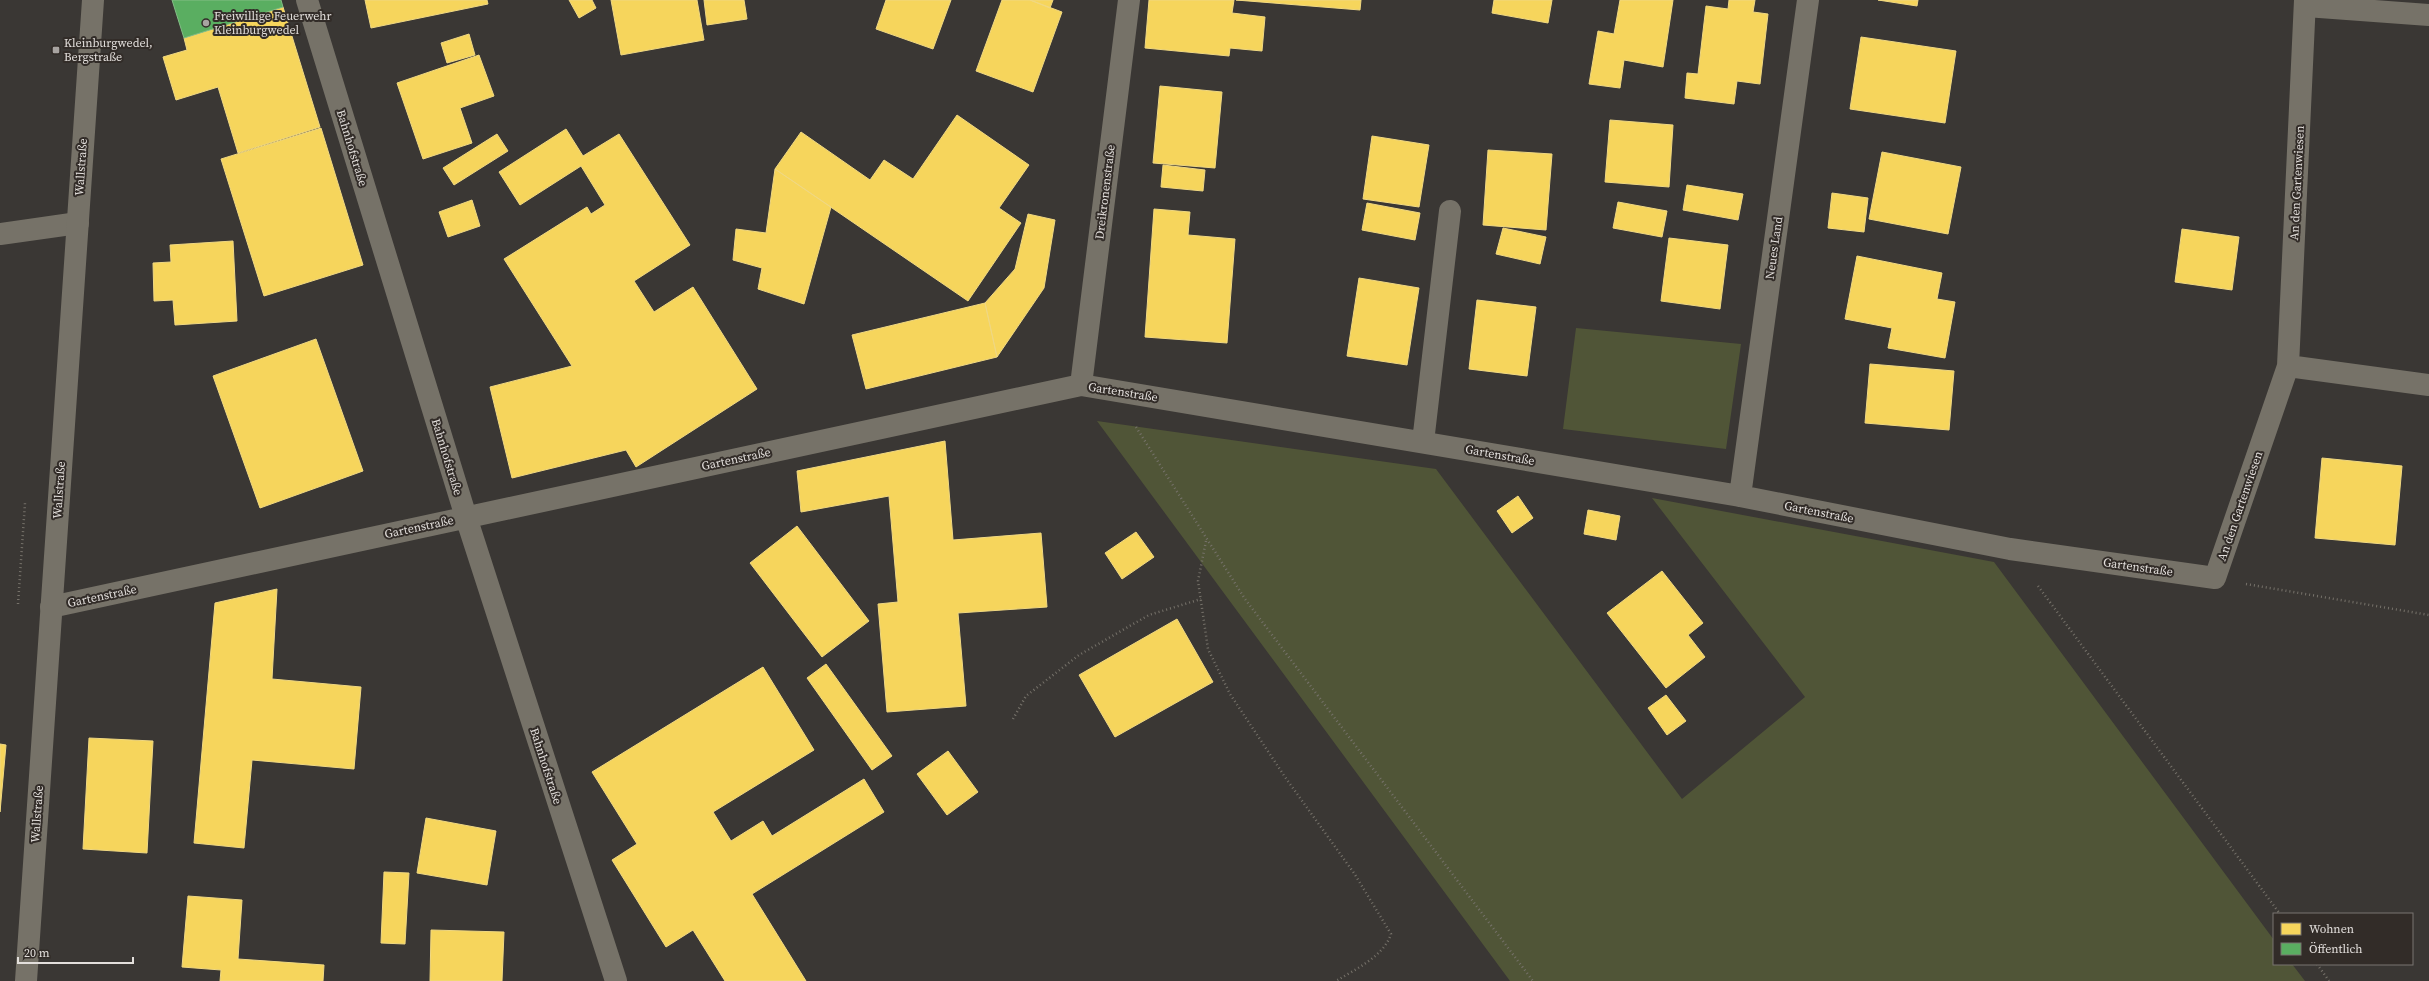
<svg xmlns="http://www.w3.org/2000/svg" width="2429" height="981" font-family="'Source Serif 4',serif">
<rect width="100%" height="100%" fill="#3a3734"/>
<!-- green -->
<path fill="#505537" d="M 1576,328 L 1741,344 L 1726,449 L 1563,429 Z
M 1097,421 L 1436,469 L 1682,799 L 1805,697 L 1652,498 L 1994,562 L 2274,940 L 2274,964 L 2292,964 L 2305,981 L 1510,981 Z"/>
<!-- homes -->
<path fill="#f6d55c" stroke="#f0d882" d="M 365,0 L 487,0 L 488,4 L 371,28 Z
M 569,0 L 592,0 L 596,8 L 579,18 Z
M 611,0 L 697,0 L 704,40 L 621,55 Z
M 704,0 L 744,0 L 747,19 L 707,25 Z
M 886,0 L 951,0 L 933,49 L 876,29 Z
M 1002,0 L 1030,0 L 1062,12 L 1033,92 L 976,71 Z
M 1030,0 L 1053,0 L 1050,8 Z
M 1149,0 L 1234,0 L 1232,13 L 1265,17 L 1262,51 L 1230,48 L 1229,56 L 1145,48 Z
M 1236,0 L 1361,0 L 1360,10 Z
M 1494,0 L 1552,0 L 1548,23 L 1492,13 Z
M 1620,0 L 1673,0 L 1663,67 L 1624,60 L 1620,88 L 1589,84 L 1598,31 L 1614,34 Z
M 1729,0 L 1755,0 L 1753,12 L 1768,14 L 1760,84 L 1737,81 L 1734,104 L 1685,98 L 1687,73 L 1698,74 L 1706,6 L 1728,9 Z
M 1878,0 L 1918,0 L 1917,6 Z
M 283,7 L 320,127 L 238,153 L 218,87 L 176,100 L 163,57 L 187,50 L 184,38 Z
M 469,34 L 475,55 L 447,63 L 441,43 Z
M 1861,37 L 1956,51 L 1945,123 L 1850,109 Z
M 479,55 L 494,96 L 460,108 L 472,143 L 423,159 L 397,83 Z
M 1160,86 L 1222,92 L 1215,168 L 1153,163 Z
M 957,115 L 1029,165 L 999,208 L 1021,223 L 968,301 L 775,169 L 801,132 L 870,180 L 884,160 L 913,179 Z
M 1610,120 L 1673,125 L 1669,187 L 1605,182 Z
M 321,128 L 363,265 L 264,296 L 221,159 Z
M 566,129 L 583,156 L 619,134 L 690,245 L 634,281 L 654,312 L 693,287 L 757,389 L 636,467 L 626,450 L 512,478 L 490,387 L 572,366 L 504,259 L 587,207 L 591,214 L 605,205 L 581,166 L 520,205 L 499,172 Z
M 497,134 L 508,151 L 454,185 L 443,168 Z
M 1372,136 L 1429,145 L 1419,207 L 1363,199 Z
M 1488,150 L 1552,154 L 1546,230 L 1483,225 Z
M 1882,152 L 1961,167 L 1948,234 L 1869,219 Z
M 1163,165 L 1205,170 L 1203,191 L 1161,187 Z
M 775,169 L 831,207 L 804,304 L 758,289 L 762,268 L 733,260 L 736,229 L 766,233 Z
M 1687,185 L 1743,194 L 1738,220 L 1683,210 Z
M 1832,193 L 1868,198 L 1864,232 L 1828,228 Z
M 472,200 L 480,226 L 448,237 L 439,212 Z
M 1618,202 L 1667,211 L 1662,237 L 1613,228 Z
M 1367,203 L 1420,213 L 1415,240 L 1362,230 Z
M 1154,209 L 1190,212 L 1188,235 L 1235,239 L 1227,343 L 1145,337 Z
M 1028,214 L 1055,220 L 1044,288 L 997,357 L 985,303 L 1015,269 Z
M 1503,228 L 1546,237 L 1540,264 L 1496,254 Z
M 2182,229 L 2239,237 L 2232,290 L 2175,282 Z
M 1669,238 L 1728,245 L 1720,309 L 1661,301 Z
M 233,241 L 237,321 L 175,325 L 173,300 L 154,301 L 153,263 L 171,262 L 170,245 Z
M 1857,256 L 1942,273 L 1937,299 L 1955,302 L 1945,358 L 1888,348 L 1892,328 L 1845,319 Z
M 1359,278 L 1419,288 L 1407,365 L 1347,356 Z
M 1477,300 L 1536,307 L 1527,376 L 1469,369 Z
M 985,303 L 997,357 L 866,389 L 852,335 Z
M 316,339 L 363,471 L 260,508 L 213,376 Z
M 1870,364 L 1954,371 L 1949,430 L 1865,423 Z
M 945,441 L 953,540 L 1041,533 L 1047,607 L 958,613 L 966,706 L 887,712 L 878,604 L 898,602 L 889,496 L 801,512 L 797,471 Z
M 2322,458 L 2402,466 L 2395,545 L 2315,538 Z
M 1518,496 L 1533,518 L 1512,533 L 1497,511 Z
M 1588,510 L 1620,516 L 1616,540 L 1584,534 Z
M 797,526 L 869,621 L 822,657 L 750,563 Z
M 1136,532 L 1154,557 L 1122,579 L 1105,553 Z
M 1662,571 L 1703,623 L 1688,635 L 1705,657 L 1666,688 L 1607,613 Z
M 277,589 L 272,679 L 361,687 L 354,769 L 252,760 L 244,848 L 194,843 L 215,603 Z
M 1177,619 L 1213,682 L 1115,737 L 1079,675 Z
M 826,664 L 892,756 L 872,770 L 807,678 Z
M 763,667 L 814,750 L 713,812 L 731,841 L 763,821 L 772,836 L 864,779 L 884,812 L 752,894 L 806,981 L 725,981 L 693,930 L 666,947 L 612,860 L 637,844 L 592,772 Z
M 1666,695 L 1686,721 L 1667,735 L 1648,708 Z
M 89,738 L 153,741 L 147,853 L 83,849 Z
M 0,744 L 6,745 L 0,812 Z
M 948,751 L 978,792 L 947,815 L 917,774 Z
M 426,818 L 496,831 L 487,885 L 417,873 Z
M 384,872 L 409,873 L 405,944 L 381,943 Z
M 188,896 L 242,900 L 238,959 L 324,965 L 323,981 L 220,981 L 221,970 L 182,967 Z
M 431,930 L 504,932 L 502,981 L 430,981 Z"/>
<!-- public -->
<path fill="#5aae61" stroke="#83bd86" d="M 172,0 L 281,0 L 283,7 L 184,38 Z"/>
<g fill="none" stroke-linecap="round" stroke-linejoin="round">
<!-- path -->
<path stroke="#76726a" stroke-width="2.5" stroke-dasharray="1 3" stroke-linecap="butt" d="M 1136,427 L 1245,599 L 1533,981
M 1206,541 L 1198,581 L 1208,649 L 1230,694 L 1285,777 L 1354,873 L 1391,934 C 1384,956 1356,969 1336,981
M 2246,584 L 2429,615
M 2038,586 L 2280,914
M 18,604 L 25,503
M 1013,719 L 1026,696 L 1079,655 L 1149,615 L 1201,599
M 2317,964 L 2329,981"/>
<!-- minor -->
<path stroke="#767268" stroke-width="22" d="M 307,0 L 466,517 L 616,981
M 2306,6 L 2429,15
M 0,234 L 78,223
M 2288,366 L 2429,385
M 1081,385 L 1129,0
M 1423,442 L 1450,211
M 1740,496 L 1808,0
M 51,607 L 1081,385 L 1740,496 L 2010,549 L 2215,578 L 2288,366 L 2305,0"/>
<!-- tertiary -->
<path stroke="#767268" stroke-width="22" d="M 26,981 L 93,0"/>
</g>
<!-- markers -->
<g fill="#a8a4a1" stroke="#322c28" stroke-width="1.5">
<circle cx="206" cy="23" r="4"/>
<rect x="52" y="46" width="8" height="8" rx="2"/>
</g>
<g text-anchor="middle" stroke-width="4" stroke-linejoin="round" paint-order="stroke">
<!-- poi labels -->
<g font-size="12" fill="#e3dfdc" stroke="#322c28" text-anchor="start">
<text x="214" y="20">Freiwillige Feuerwehr<tspan x="214" dy="14">Kleinburgwedel</tspan></text>
<text x="64" y="47">Kleinburgwedel,<tspan x="64" dy="14">Bergstraße</tspan></text>
</g>
<!-- street labels -->
<g font-size="12" fill="#e3dfdc" stroke="#322c28">
<text transform="translate(352 148) rotate(73)" y="4">Bahnhofstraße</text>
<text transform="translate(81 167) rotate(-86)" y="4">Wallstraße</text>
<text transform="translate(2297 183) rotate(-87)" y="4">An den Gartenwiesen</text>
<text transform="translate(1105 192) rotate(-83)" y="4">Dreikronenstraße</text>
<text transform="translate(1774 248) rotate(-82)" y="4">Neues Land</text>
<text transform="translate(1123 392) rotate(9)" y="4">Gartenstraße</text>
<text transform="translate(1500 455) rotate(10)" y="4">Gartenstraße</text>
<text transform="translate(447 457) rotate(73)" y="4">Bahnhofstraße</text>
<text transform="translate(736 459) rotate(-12)" y="4">Gartenstraße</text>
<text transform="translate(59 490) rotate(-86)" y="4">Wallstraße</text>
<text transform="translate(2240 506) rotate(-71)" y="4">An den Gartenwiesen</text>
<text transform="translate(1819 512) rotate(11)" y="4">Gartenstraße</text>
<text transform="translate(419 527) rotate(-12)" y="4">Gartenstraße</text>
<text transform="translate(2138 567) rotate(8)" y="4">Gartenstraße</text>
<text transform="translate(102 596) rotate(-12)" y="4">Gartenstraße</text>
<text transform="translate(546 766) rotate(72)" y="4">Bahnhofstraße</text>
<text transform="translate(37 814) rotate(-86)" y="4">Wallstraße</text>
</g>
</g>
<!-- legend -->
<rect x="2273" y="913" width="140" height="52" fill="#322c28" stroke="#797470"/>
<rect x="2281" y="923" width="20" height="12" fill="#f6d55c" stroke="#797470"/>
<text x="2309" y="933" font-size="12" fill="#e3dfdc">Wohnen</text>
<rect x="2281" y="943" width="20" height="12" fill="#5aae61" stroke="#797470"/>
<text x="2309" y="953" font-size="12" fill="#e3dfdc">Öffentlich</text>
<!-- scale -->
<path d="M18 957v6h115v-6" fill="none" stroke="#e3dfdc" stroke-width="2"/>
<text x="24" y="957" font-size="12" fill="#e3dfdc" stroke="#322c28" stroke-width="3" paint-order="stroke">20 m</text>
</svg>
